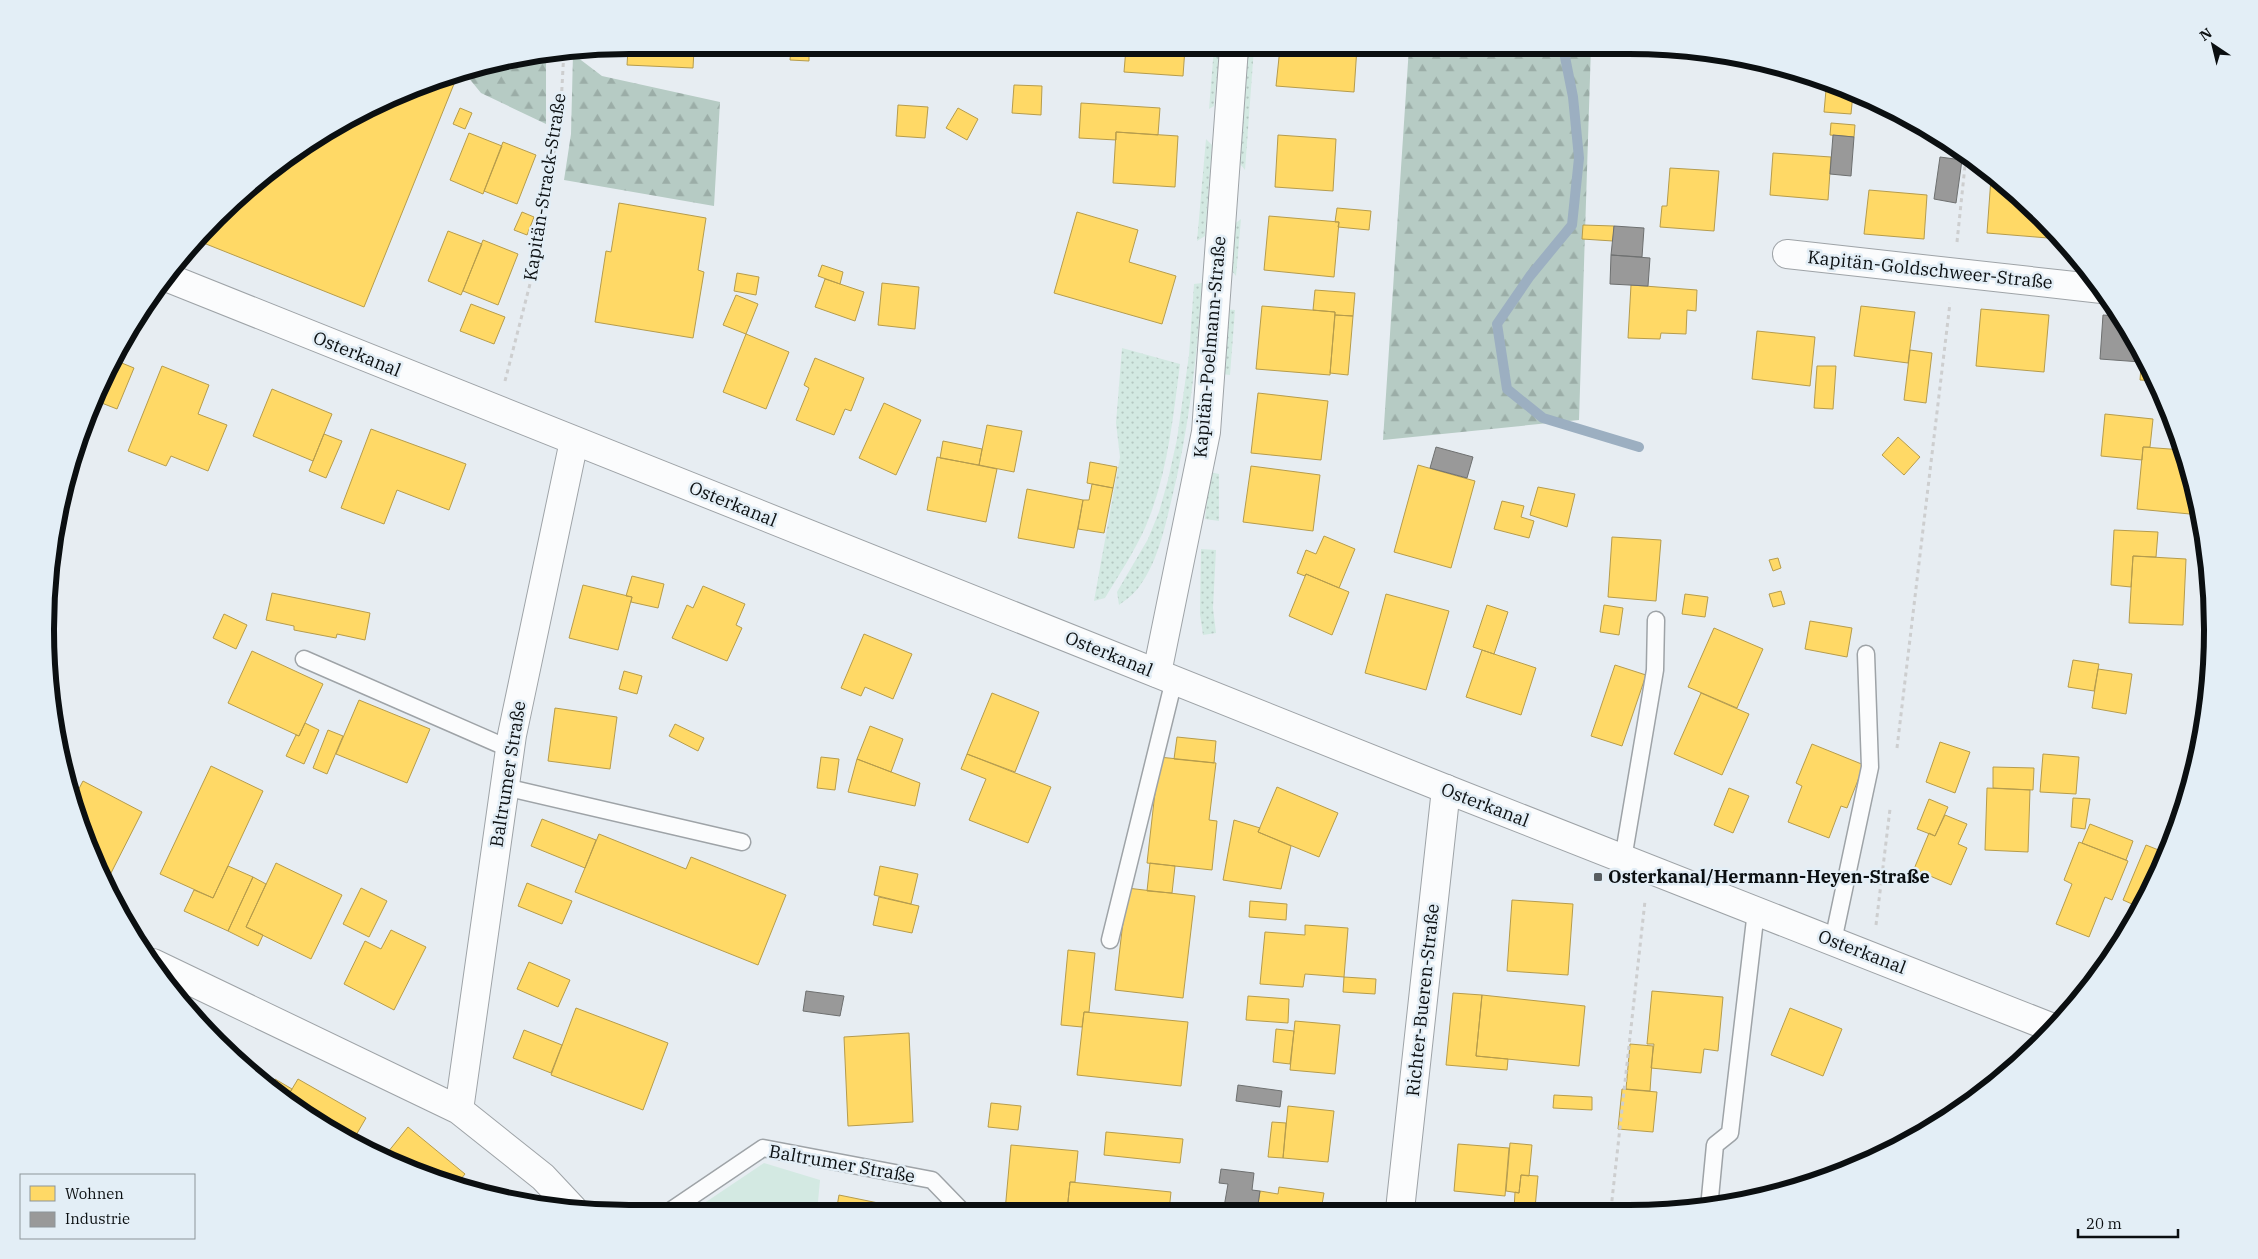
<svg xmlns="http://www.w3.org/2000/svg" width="2258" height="1259" font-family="'IBM Plex Serif',serif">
<defs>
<pattern id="grass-dots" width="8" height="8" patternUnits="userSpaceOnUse" patternTransform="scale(1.25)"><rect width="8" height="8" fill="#d3e9e2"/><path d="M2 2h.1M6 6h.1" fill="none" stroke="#b4c7c1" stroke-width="1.8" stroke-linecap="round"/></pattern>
<pattern id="forest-firs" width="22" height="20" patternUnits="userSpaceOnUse" patternTransform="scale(1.25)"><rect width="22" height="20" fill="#b6cbc4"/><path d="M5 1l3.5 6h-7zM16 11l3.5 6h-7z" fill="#9bada7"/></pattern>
</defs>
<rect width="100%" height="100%" fill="#e7edf2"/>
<!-- grass -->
<path fill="url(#grass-dots)" d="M 1214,48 L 1220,48 L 1214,106 L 1209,109 Z
M 1254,48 L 1245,170 L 1237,160 L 1248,53 Z
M 1206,139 L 1212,145 L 1205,236 L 1197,241 Z
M 1241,219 L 1236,276 L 1230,269 L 1233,225 Z
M 1202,283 C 1197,357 1189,430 1171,502 C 1164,531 1157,563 1139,587 C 1134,594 1126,600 1119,605 L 1117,592 L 1148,539 L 1159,512 L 1168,480 L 1177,439 L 1189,355 L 1194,284 Z
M 1226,309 L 1235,310 L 1230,375 L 1222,374 Z
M 1122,348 L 1180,364 C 1173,419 1167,477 1145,528 C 1134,552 1119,575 1105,598 L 1094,601 L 1120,457 L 1116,423 Z
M 1210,472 L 1219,474 L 1219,521 L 1205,519 Z
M 1201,549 L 1216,550 L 1213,608 L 1216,633 L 1203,635 L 1200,614 Z"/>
<!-- forest -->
<path fill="url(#forest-firs)" d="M 1591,46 L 1579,420 L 1383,440 L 1409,47 Z
M 546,52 L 546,124 L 481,93 L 463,71 Z
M 573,54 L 602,76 L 720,102 L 714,206 L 564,180 L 571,134 Z"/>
<!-- green -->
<path fill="#d3e9e2" d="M 764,1163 L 820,1180 L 817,1212 L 691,1212 Z"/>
<!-- homes -->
<path fill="#ffd966" stroke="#b69c4c" d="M 1357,47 L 1354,92 L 1276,86 L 1280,48 Z
M 1358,47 L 1399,47 L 1399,50 Z
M 1126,48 L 1185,48 L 1183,76 L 1124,72 Z
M 791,49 L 809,49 L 809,61 L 790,60 Z
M 628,50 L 694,50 L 693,68 L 627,65 Z
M 446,75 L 456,79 L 364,307 L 196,240 L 216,216 L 274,166 L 371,105 Z
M 1014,85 L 1042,86 L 1041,115 L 1012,113 Z
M 1826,90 L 1853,93 L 1851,114 L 1824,112 Z
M 1081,103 L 1160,108 L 1158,135 L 1116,132 L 1116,140 L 1079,138 Z
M 898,105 L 928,107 L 925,138 L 896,136 Z
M 460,108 L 472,113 L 465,129 L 453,124 Z
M 958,108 L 978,119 L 967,140 L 946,128 Z
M 1831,123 L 1855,125 L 1854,137 L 1830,135 Z
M 1116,132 L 1178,136 L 1175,187 L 1113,183 Z
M 469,133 L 502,146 L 483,194 L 450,180 Z
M 1278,135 L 1336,139 L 1333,191 L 1275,187 Z
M 503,142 L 536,155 L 517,204 L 484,191 Z
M 1773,153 L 1831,157 L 1828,200 L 1770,195 Z
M 1670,168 L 1719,171 L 1714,231 L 1660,227 L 1662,206 L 1667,206 Z
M 1991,178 L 1997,178 L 2014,190 L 2049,228 L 2048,238 L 1987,233 Z
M 1869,190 L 1927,195 L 1924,239 L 1864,234 Z
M 619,203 L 706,218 L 698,270 L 704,272 L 693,338 L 595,322 L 606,251 L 611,252 Z
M 1337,208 L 1371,211 L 1369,230 L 1338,227 L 1339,222 L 1335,222 Z
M 522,212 L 534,217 L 527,235 L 514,230 Z
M 1077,212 L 1138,230 L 1129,262 L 1176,276 L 1162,324 L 1054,293 Z
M 1269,216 L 1339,222 L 1334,277 L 1264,270 Z
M 1583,225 L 1614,226 L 1613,241 L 1582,239 Z
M 448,231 L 482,244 L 461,295 L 428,281 Z
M 483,240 L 518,254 L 498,305 L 463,291 Z
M 822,265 L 843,272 L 840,284 L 818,276 Z
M 737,273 L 759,277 L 756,295 L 734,291 Z
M 825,279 L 864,292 L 855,321 L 815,307 Z
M 882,283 L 919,287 L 915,329 L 878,325 Z
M 1631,285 L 1697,290 L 1696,311 L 1687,310 L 1686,334 L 1661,333 L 1660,339 L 1628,338 Z
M 1315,290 L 1355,293 L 1353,316 L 1335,315 L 1335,312 L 1313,310 Z
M 736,295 L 758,304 L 746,334 L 723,325 Z
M 471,304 L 505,317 L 494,344 L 460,331 Z
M 1262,306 L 1335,312 L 1330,375 L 1256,369 Z
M 1861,306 L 1915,312 L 1908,363 L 1854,356 Z
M 1981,309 L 2049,315 L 2044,372 L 1976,366 Z
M 1335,315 L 1353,316 L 1348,375 L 1330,373 Z
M 1757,331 L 1815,337 L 1810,386 L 1752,379 Z
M 746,334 L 789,352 L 766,409 L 723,392 Z
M 1910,350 L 1932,353 L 1926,403 L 1904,400 Z
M 2142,354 L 2153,371 L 2157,381 L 2140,380 Z
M 815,358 L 864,378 L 851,411 L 845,409 L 834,435 L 796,420 L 809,388 L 804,385 Z
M 112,359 L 134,368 L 117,409 L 94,400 L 105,371 Z
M 162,366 L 209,385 L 198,414 L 227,425 L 208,471 L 171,456 L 166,466 L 128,451 Z
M 1817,366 L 1836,366 L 1833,409 L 1814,408 Z
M 272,389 L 332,414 L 313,461 L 253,436 Z
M 1258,393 L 1328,401 L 1321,460 L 1251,453 Z
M 884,403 L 921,420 L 896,475 L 859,458 Z
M 2105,414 L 2153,419 L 2150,447 L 2143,447 L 2142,460 L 2101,456 Z
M 987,425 L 1022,431 L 1014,472 L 979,465 Z
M 371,429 L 466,464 L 449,510 L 397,490 L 384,524 L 341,508 Z
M 324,434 L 342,441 L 326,478 L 309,471 Z
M 1898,437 L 1920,457 L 1904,475 L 1882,455 Z
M 943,441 L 982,449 L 979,465 L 940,458 Z
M 2143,447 L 2183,450 L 2193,479 L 2190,514 L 2137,509 Z
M 937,457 L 997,469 L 986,522 L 927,510 Z
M 1090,462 L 1117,467 L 1113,488 L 1087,483 Z
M 1418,465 L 1475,481 L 1451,568 L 1394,552 Z
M 1251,466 L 1320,475 L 1313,531 L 1243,522 Z
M 1092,484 L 1113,488 L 1104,533 L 1078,529 L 1083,500 L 1089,500 Z
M 1538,487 L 1575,494 L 1567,527 L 1530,515 Z
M 1027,489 L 1083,500 L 1074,548 L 1018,538 Z
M 1502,501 L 1524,506 L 1521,517 L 1534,521 L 1529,538 L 1494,529 Z
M 2114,530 L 2158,532 L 2156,557 L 2133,556 L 2131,587 L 2111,585 Z
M 1324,536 L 1355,549 L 1339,588 L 1306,574 L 1305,576 L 1297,573 L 1306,550 L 1316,554 Z
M 1612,537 L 1661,540 L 1656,601 L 1608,597 Z
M 2133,556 L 2186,559 L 2183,625 L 2129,623 Z
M 1778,558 L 1781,568 L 1773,571 L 1769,560 Z
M 1306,574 L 1349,592 L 1332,635 L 1289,616 Z
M 632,576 L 664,584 L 658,608 L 631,602 L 632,597 L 626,596 Z
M 583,585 L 632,597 L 618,650 L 569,638 Z
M 703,586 L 745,604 L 736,625 L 742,628 L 727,661 L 672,638 L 687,605 L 693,608 Z
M 1781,591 L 1785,604 L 1773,607 L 1769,594 Z
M 272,593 L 370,613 L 365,640 L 337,634 L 336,638 L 294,630 L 294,626 L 266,620 Z
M 1386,594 L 1449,611 L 1426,690 L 1365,673 Z
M 1685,594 L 1708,597 L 1705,617 L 1682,614 Z
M 1487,605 L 1508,612 L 1494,654 L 1473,647 Z
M 1604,605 L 1623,608 L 1619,635 L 1600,632 Z
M 224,614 L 247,625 L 236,649 L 213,638 Z
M 1810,621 L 1852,628 L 1847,657 L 1805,649 Z
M 1714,628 L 1763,649 L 1737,708 L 1688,687 Z
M 864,634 L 912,654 L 893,699 L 865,687 L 861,696 L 841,688 Z
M 1482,650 L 1536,668 L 1521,715 L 1466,697 Z
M 252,651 L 323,684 L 299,736 L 228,703 Z
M 2073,660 L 2099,664 L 2094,691 L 2068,687 Z
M 1615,665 L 1646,675 L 1622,746 L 1591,736 Z
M 2098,669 L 2132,674 L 2126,714 L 2092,708 Z
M 624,671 L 642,676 L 637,694 L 619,689 Z
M 992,693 L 1039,712 L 1015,772 L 967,754 Z
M 1701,693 L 1749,714 L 1722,775 L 1674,754 Z
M 359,700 L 430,729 L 407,783 L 336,754 Z
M 555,708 L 617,717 L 610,769 L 548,761 Z
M 305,723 L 319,730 L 304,764 L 286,756 L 296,735 L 299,736 Z
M 675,724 L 704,738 L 698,751 L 669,736 Z
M 870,726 L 903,739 L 891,772 L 857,759 Z
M 328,730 L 343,736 L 327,774 L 313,768 Z
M 1177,737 L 1216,741 L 1214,763 L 1174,759 Z
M 1940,742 L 1970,752 L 1955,793 L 1926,782 Z
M 1812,744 L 1864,765 L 1847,808 L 1841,806 L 1829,838 L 1788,822 L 1802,786 L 1796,783 Z
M 967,754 L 1051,787 L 1028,843 L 969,820 L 986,779 L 961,769 Z
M 2043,754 L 2079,757 L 2076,794 L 2040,792 Z
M 821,757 L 839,759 L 835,790 L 817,788 Z
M 1159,757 L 1216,763 L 1209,820 L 1217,821 L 1212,870 L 1147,863 Z
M 857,759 L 920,783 L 915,806 L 848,792 Z
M 211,766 L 263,791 L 213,898 L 160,874 Z
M 1993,767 L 2034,768 L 2033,790 L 1993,788 Z
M 83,781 L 142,812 L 109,877 L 99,872 L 89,853 L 73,800 Z
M 1277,787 L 1338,813 L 1319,857 L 1258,832 Z
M 1729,788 L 1749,796 L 1733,833 L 1714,825 Z
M 1987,788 L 2030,790 L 2028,852 L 1985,850 Z
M 2073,798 L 2090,799 L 2085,829 L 2071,827 Z
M 1929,799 L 1948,807 L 1935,836 L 1917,829 Z
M 1945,815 L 1967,824 L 1958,844 L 1967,848 L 1951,885 L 1914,869 L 1929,833 L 1935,836 Z
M 542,819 L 596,840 L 585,868 L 531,846 Z
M 1234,820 L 1260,828 L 1258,832 L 1291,846 L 1281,889 L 1223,880 Z
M 2090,824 L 2133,841 L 2126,860 L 2082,843 Z
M 599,834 L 686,869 L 691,857 L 786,895 L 758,965 L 575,892 Z
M 2079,842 L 2128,861 L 2112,900 L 2105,897 L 2089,937 L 2056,924 L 2072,884 L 2064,880 Z
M 2146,845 L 2166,853 L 2141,908 L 2123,900 Z
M 276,863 L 342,895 L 311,959 L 246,927 Z
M 1150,863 L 1175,866 L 1172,893 L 1147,891 Z
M 228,866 L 253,877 L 228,931 L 184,911 L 194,890 L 213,898 Z
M 880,866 L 918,874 L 911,904 L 874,895 Z
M 253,877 L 266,884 L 246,927 L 263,935 L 258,946 L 228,931 Z
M 527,883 L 572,901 L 562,924 L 518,906 Z
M 361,888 L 387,901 L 369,937 L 343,924 Z
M 1127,888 L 1195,896 L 1183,998 L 1115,990 Z
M 879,897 L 919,906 L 912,933 L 873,925 Z
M 1512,900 L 1573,904 L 1568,975 L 1507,971 Z
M 1250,901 L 1287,904 L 1286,920 L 1249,917 Z
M 1305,925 L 1348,928 L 1344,977 L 1305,974 L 1303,987 L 1260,984 L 1265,932 L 1305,935 Z
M 391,930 L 426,947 L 394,1010 L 344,984 L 365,941 L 381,949 Z
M 1068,950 L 1095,953 L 1089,1012 L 1084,1012 L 1082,1027 L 1061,1025 Z
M 529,962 L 570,980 L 558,1007 L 517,989 Z
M 1344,977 L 1376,979 L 1375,994 L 1343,992 Z
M 1652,991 L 1723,997 L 1718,1051 L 1704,1049 L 1701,1073 L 1651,1068 L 1654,1044 L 1647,1044 Z
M 1453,993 L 1482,995 L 1476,1056 L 1508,1059 L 1507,1070 L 1446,1065 Z
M 1482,995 L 1585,1006 L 1579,1066 L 1476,1056 Z
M 1248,996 L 1289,999 L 1288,1023 L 1246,1020 Z
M 576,1008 L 668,1043 L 643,1110 L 551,1075 Z
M 1790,1008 L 1842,1029 L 1823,1076 L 1771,1055 Z
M 1084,1012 L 1188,1022 L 1181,1086 L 1077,1075 Z
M 1295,1021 L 1340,1025 L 1335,1074 L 1290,1070 Z
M 1276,1029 L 1294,1031 L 1290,1064 L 1273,1062 Z
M 524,1030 L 562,1045 L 551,1073 L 513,1058 Z
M 909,1033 L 913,1122 L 848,1126 L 844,1037 Z
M 1630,1044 L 1653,1046 L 1650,1091 L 1626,1089 Z
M 275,1079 L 292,1089 L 286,1099 L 270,1088 Z
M 298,1079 L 366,1118 L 352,1142 L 337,1136 L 286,1099 Z
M 1622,1089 L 1657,1092 L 1653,1132 L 1618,1129 Z
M 1554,1095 L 1592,1097 L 1592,1110 L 1553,1108 Z
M 991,1103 L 1021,1106 L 1018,1130 L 988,1127 Z
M 1288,1106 L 1334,1111 L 1328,1162 L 1283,1158 Z
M 1272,1122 L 1286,1123 L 1283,1158 L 1268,1157 Z
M 408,1127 L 465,1174 L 455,1186 L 442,1183 L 384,1157 Z
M 1106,1132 L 1183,1139 L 1180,1163 L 1104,1155 Z
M 1510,1143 L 1532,1145 L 1529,1176 L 1521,1175 L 1519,1193 L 1506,1191 Z
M 1458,1144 L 1509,1148 L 1505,1196 L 1454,1191 Z
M 1011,1145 L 1078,1151 L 1075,1182 L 1070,1182 L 1067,1211 L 1005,1211 Z
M 1521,1175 L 1538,1176 L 1535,1208 L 1542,1210 L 1514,1210 L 1515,1192 L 1519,1193 Z
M 1070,1182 L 1171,1192 L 1169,1211 L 1067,1211 Z
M 1279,1187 L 1324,1193 L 1321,1210 L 1257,1211 L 1260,1191 L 1278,1194 Z
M 839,1195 L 898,1207 L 897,1212 L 836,1212 Z"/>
<!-- industry -->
<path fill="#999" stroke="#6e7070" d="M 1833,135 L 1854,137 L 1851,176 L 1830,174 Z
M 1940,157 L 1962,160 L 1956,203 L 1934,199 Z
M 1614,226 L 1644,228 L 1642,257 L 1611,255 Z
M 1611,255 L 1650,258 L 1648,286 L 1610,284 Z
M 2103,315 L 2118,316 L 2142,354 L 2141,362 L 2100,359 Z
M 1436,447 L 1473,457 L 1467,478 L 1430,468 Z
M 806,991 L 844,996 L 840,1016 L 803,1011 Z
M 1238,1085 L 1282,1091 L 1280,1107 L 1236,1101 Z
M 1221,1169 L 1254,1173 L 1252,1190 L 1260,1191 L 1257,1211 L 1224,1207 L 1228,1184 L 1219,1183 Z"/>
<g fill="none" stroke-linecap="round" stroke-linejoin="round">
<!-- stream -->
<path stroke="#9cafc1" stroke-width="10" d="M 1563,47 L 1573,97 L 1579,158 L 1572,225 L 1530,276 L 1497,324 L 1507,389 L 1543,418 L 1639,447"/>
<defs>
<path id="service" d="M 304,659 L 510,749
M 505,787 L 742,842
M 1623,859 L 1655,670 L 1656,620
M 1110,940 L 1174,680
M 1833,941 L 1870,767 L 1866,654
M 1709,1208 L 1715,1145 L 1730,1133 L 1756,911
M 667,1213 L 763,1148 L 932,1180 L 963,1212"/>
<path id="minor" d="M 1787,254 L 2102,289
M 1157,673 L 1206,432 L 1234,48
M 153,963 L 459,1110 L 543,1177 L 573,1209
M 459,1110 L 512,735 L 574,441
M 1400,1210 L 1446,789"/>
<path id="secondary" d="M 166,277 L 1446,789 L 2053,1028"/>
</defs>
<!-- service casing -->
<use href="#service" stroke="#9ea3a7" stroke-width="19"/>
<!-- minor casing -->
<use href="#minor" stroke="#9ea3a7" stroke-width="30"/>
<!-- secondary casing -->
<use href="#secondary" stroke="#9ea3a7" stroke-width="30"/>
<!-- path -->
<path stroke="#cdcecf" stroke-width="3" stroke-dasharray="4 4" stroke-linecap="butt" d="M 1957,242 L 1966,156
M 505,381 L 539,249 L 561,105 L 564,50
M 1897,748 L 1950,303
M 1876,925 L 1890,809
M 1611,1209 L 1645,901"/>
<!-- service -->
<use href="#service" stroke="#fbfcfd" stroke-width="16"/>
<!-- minor -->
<use href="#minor" stroke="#fbfcfd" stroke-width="28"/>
<!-- secondary -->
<use href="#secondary" stroke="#fbfcfd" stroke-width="28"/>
</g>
<!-- markers -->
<rect fill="#585d60" stroke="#e3eef6" stroke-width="2" x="1593" y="872" width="10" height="10" rx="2.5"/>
<g text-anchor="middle" stroke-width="5" stroke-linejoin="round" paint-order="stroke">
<!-- street labels -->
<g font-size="18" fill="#0b0f11" stroke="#e3eef6">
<text transform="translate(545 187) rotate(-81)" y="6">Kapitän-Strack-Straße</text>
<text transform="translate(1930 270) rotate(6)" y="6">Kapitän-Goldschweer-Straße</text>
<text transform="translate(1210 347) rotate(-85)" y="6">Kapitän-Poelmann-Straße</text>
<text transform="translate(357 354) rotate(22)" y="6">Osterkanal</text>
<text transform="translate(733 504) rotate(22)" y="6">Osterkanal</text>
<text transform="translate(1109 654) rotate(22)" y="6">Osterkanal</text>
<text transform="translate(508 774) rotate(-81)" y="6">Baltrumer Straße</text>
<text transform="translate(1485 805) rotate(21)" y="6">Osterkanal</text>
<text transform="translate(1862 952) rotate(21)" y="6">Osterkanal</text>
<text transform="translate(1423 1000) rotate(-84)" y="6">Richter-Bueren-Straße</text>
<text transform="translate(842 1164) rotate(10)" y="6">Baltrumer Straße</text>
</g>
<!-- poi labels -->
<g font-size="18" font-weight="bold" fill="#0b0f11" stroke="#e3eef6" text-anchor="start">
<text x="1608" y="883">Osterkanal/Hermann-Heyen-Straße</text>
</g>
</g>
<!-- crop -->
<path d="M0 0H2258V1259H0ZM629 54H1629A575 575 0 0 1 2204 629V630A575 575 0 0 1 1629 1205H629A575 575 0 0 1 54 630V629A575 575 0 0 1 629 54Z" fill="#e3eef6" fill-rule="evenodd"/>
<path fill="none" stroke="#0b0f11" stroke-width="6" d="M629 54H1629A575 575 0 0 1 2204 629V630A575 575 0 0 1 1629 1205H629A575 575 0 0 1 54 630V629A575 575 0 0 1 629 54Z"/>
<!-- legend -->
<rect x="20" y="1174" width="175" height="65" fill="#e3eef6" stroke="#8d959a"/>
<rect x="30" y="1186" width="25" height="15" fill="#ffd966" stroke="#8d959a"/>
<text x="65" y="1199" font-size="15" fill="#0b0f11">Wohnen</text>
<rect x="30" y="1212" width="25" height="15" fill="#999999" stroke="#8d959a"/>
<text x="65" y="1224" font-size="15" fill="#0b0f11">Industrie</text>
<!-- north arrow -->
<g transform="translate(2213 45) rotate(325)" stroke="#e3eef6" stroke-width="4" paint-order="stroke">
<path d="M0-4L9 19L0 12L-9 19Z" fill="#0b0f11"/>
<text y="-8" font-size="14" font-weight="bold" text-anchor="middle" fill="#0b0f11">N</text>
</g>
<!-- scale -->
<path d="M2078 1229v8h100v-8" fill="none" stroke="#0b0f11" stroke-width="2.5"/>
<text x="2086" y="1229" font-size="15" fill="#0b0f11" stroke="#e3eef6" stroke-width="4" paint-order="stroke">20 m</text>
</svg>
